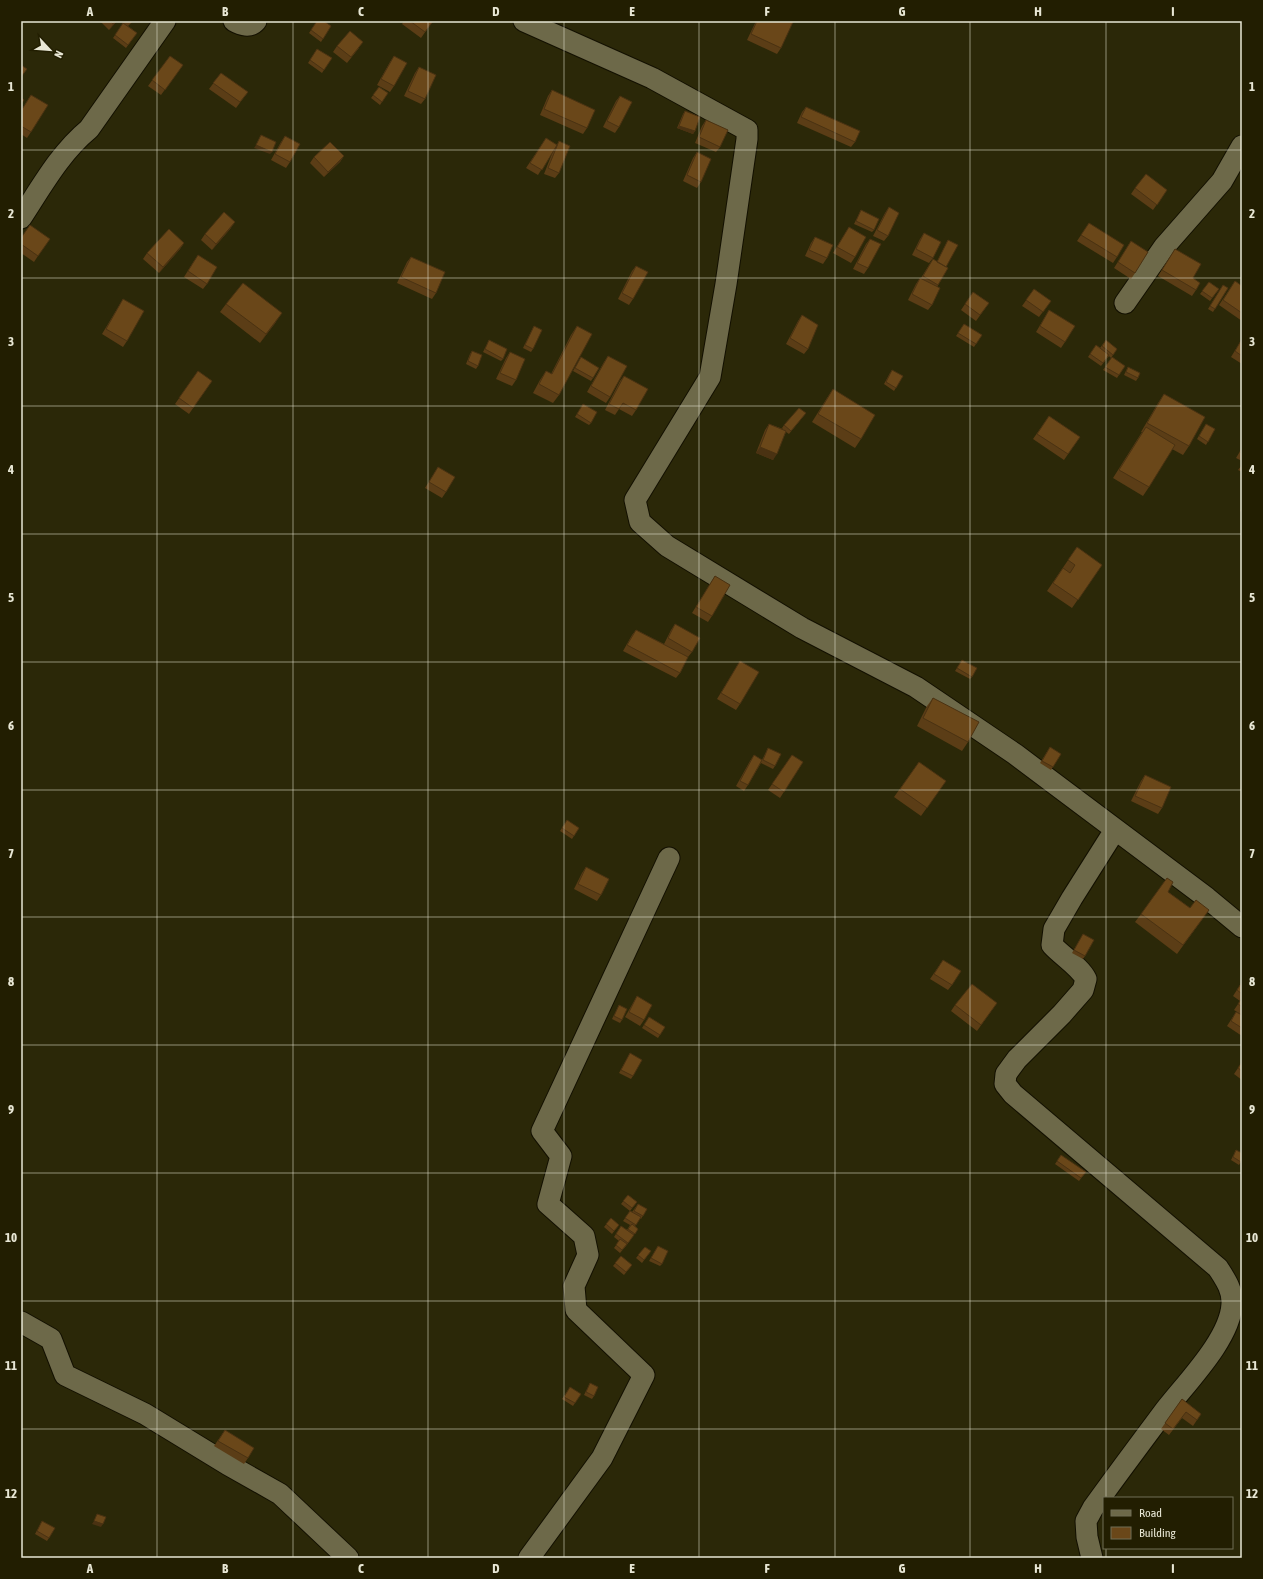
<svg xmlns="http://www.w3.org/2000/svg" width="1263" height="1579" font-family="'Asap Condensed',sans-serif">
<rect width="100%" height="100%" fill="#2b2808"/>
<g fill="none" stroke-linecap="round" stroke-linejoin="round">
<defs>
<path id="minor" d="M 234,21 C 241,25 250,28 256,21
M 524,21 L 652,78 L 747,130 L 747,139 L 726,284 L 710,377 L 635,500 L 640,522 L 667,546 L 802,628 L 916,687 L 1015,754 L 1207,898 L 1242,927
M 21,218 C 42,186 60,153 89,129 L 165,21
M 1125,303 L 1164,247 L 1222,181 L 1242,146
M 21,1322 L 51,1339 L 65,1375 L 145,1414 L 227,1464 L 280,1494 L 348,1558
M 529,1558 L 602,1458 L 644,1375 L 576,1310 L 574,1286 L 588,1255 L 584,1236 L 548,1204 L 561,1156 L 542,1131 L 669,858
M 1092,1558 L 1087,1537 L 1086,1521 L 1093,1508 C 1116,1476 1140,1444 1163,1413 C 1185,1384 1230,1340 1232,1304 C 1233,1290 1225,1279 1218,1268 L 1013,1094 L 1005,1084 L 1006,1074 L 1017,1059 L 1062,1014 L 1083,990 L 1086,979 C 1080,967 1062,956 1052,945 L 1054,929 L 1072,898 L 1115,830"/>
</defs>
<!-- minor casing -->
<use href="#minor" stroke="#131000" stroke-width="23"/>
<!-- minor -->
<use href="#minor" stroke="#6d6949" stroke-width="21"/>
</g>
<!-- wall -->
<path fill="#5b3d16" d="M 100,21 L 117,21 L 109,30 Z
M 121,21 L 133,21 L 128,26 L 137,33 L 126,48 L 113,38 L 123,23 Z
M 317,21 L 331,26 L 321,42 L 309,33 Z
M 404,21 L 433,21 L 421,38 L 402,24 Z
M 756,21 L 791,21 L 781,48 L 777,54 L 747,40 Z
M 337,46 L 359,48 L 347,63 L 333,52 Z
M 317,49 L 332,58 L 322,73 L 308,63 Z
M 170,56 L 183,65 L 161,95 L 148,86 Z
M 394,56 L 394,86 L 390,92 L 377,85 L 390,62 Z
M 419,67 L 425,99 L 421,104 L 404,96 L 415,73 Z
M 221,73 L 248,92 L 236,108 L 209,89 Z
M 379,87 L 388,93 L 380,105 L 371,98 Z
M 552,90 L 587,128 L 583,134 L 540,115 L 548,96 Z
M 31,95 L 31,132 L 27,138 L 21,134 L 21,111 Z
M 620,96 L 619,127 L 615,133 L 603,127 L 616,101 Z
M 806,107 L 855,142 L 851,147 L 797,123 L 802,112 Z
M 685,111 L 695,131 L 693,134 L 677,128 L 683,114 Z
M 706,120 L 720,147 L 716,152 L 695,143 L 702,126 Z
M 285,136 L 290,162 L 286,168 L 271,160 L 281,142 Z
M 546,138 L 557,145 L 559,141 L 559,173 L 555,178 L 544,174 L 553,151 L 538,175 L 526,168 Z
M 697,152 L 701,182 L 697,188 L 683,181 L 693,158 Z
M 344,156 L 340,162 L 324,177 L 310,163 L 314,157 Z
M 1135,188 L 1163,196 L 1153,210 L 1131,194 Z
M 889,207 L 888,236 L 884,241 L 873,236 L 885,213 Z
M 861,210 L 874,230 L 872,232 L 854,224 Z
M 1089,223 L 1117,257 L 1113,263 L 1077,241 Z
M 849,227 L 855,257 L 851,263 L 833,253 Z
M 231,228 L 212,250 L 201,240 L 205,234 Z
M 924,233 L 933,258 L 929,263 L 912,255 L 920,239 Z
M 815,237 L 827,258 L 823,264 L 805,256 L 811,243 Z
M 21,238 L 38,256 L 34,262 L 21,253 Z
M 870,239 L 868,268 L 864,274 L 853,269 L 866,244 Z
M 948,240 L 946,267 L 948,268 L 937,287 L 932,305 L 928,310 L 908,300 L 916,284 L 920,278 L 921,278 L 929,265 L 933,259 L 937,262 Z
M 1131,241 L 1135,273 L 1131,279 L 1114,268 Z
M 184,243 L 180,249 L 159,273 L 143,259 L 147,253 Z
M 1175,249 L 1193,278 L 1196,290 L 1192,296 L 1158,276 Z
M 411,257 L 436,293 L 432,299 L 397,283 L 407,262 Z
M 194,261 L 207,284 L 203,289 L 184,277 Z
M 636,266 L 633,299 L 629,305 L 618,299 L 632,271 Z
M 1235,281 L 1242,286 L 1242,321 L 1219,305 Z
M 1209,282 L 1219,289 L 1210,301 L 1200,294 Z
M 1223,285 L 1228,288 L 1213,312 L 1208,309 Z
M 1034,289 L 1051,301 L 1039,317 L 1022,306 Z
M 973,292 L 989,303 L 976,321 L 961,310 Z
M 123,299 L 127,341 L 123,347 L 102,334 Z
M 226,304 L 276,322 L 260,343 L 220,312 Z
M 1049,310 L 1065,342 L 1061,348 L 1036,332 Z
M 802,315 L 808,349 L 804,354 L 786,344 L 798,321 Z
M 964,324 L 982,335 L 974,347 L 956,336 Z
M 534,326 L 533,349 L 531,352 L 523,348 Z
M 577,326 L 559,395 L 553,403 L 533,393 L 540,380 L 546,371 L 551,374 L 571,335 Z
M 1242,339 L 1242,364 L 1231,357 Z
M 489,340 L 503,359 L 501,361 L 483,352 Z
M 1106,340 L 1117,349 L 1111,358 L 1109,356 L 1101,366 L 1088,357 L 1096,345 L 1100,348 Z
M 472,351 L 478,366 L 476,369 L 466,364 L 470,354 Z
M 510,352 L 516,380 L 512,386 L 496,379 L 506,358 Z
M 608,356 L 610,397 L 606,403 L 587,392 L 604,362 Z
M 581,357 L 593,378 L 591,381 L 573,371 Z
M 1112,357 L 1125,366 L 1117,378 L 1103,370 Z
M 1128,367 L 1138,378 L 1136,381 L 1124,375 Z
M 198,371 L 212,381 L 189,414 L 175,404 Z
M 890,373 L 903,376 L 894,391 L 884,384 Z
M 624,376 L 636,410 L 632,416 L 619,409 L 615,415 L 605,410 L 620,381 Z
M 833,389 L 861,439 L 855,448 L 812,422 L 827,398 Z
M 1164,394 L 1189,446 L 1183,455 L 1172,449 L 1149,487 L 1143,496 L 1113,478 L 1142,432 L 1141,432 L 1158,403 Z
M 583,404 L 591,423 L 589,425 L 575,417 Z
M 806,413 L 789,434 L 786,432 L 773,460 L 756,453 L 765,430 L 769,424 L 783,429 L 782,428 L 784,425 Z
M 1049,416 L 1080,437 L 1064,460 L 1033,439 Z
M 1206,424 L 1215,429 L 1206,445 L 1197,439 Z
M 1242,448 L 1242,461 L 1236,458 Z
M 1242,465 L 1242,472 L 1238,470 Z
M 438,467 L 446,492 L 442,498 L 425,488 Z
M 1242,507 L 1242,512 L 1240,511 Z
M 1077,547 L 1102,565 L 1072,608 L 1047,591 Z
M 715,576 L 712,616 L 708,622 L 692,613 Z
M 675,624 L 692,652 L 688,657 L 680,673 L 676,678 L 623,651 L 632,635 L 636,630 L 664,644 L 671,630 Z
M 962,660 L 972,677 L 970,679 L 955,671 Z
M 740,661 L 740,704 L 736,710 L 717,699 Z
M 933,698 L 968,742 L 962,751 L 917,726 L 927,706 Z
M 1050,747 L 1061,754 L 1051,770 L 1040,763 Z
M 768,748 L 775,766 L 773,769 L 761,763 L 748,785 L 744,791 L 736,786 L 750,761 L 754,755 L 762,760 Z
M 792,755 L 803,762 L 780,798 L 768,790 Z
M 919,762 L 946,781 L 921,816 L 894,797 Z
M 1145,775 L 1162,808 L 1158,814 L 1131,801 L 1141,781 Z
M 567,820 L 579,828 L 572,839 L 560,831 Z
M 586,867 L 601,895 L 597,901 L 574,889 L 582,873 Z
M 1168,892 L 1190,908 L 1209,910 L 1177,954 L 1135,922 L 1141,914 Z
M 1083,934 L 1085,956 L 1083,959 L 1072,953 Z
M 943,960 L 952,985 L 948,990 L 930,979 Z
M 1242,982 L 1242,1015 L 1234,1010 L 1240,1001 L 1233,996 Z
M 637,996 L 644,1020 L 640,1026 L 625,1017 Z
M 997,1003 L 977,1031 L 951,1011 L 955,1005 Z
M 619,1005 L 622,1020 L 620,1023 L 612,1019 Z
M 1236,1012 L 1242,1015 L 1242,1036 L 1227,1026 Z
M 649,1017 L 665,1027 L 658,1038 L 642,1028 Z
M 630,1053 L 633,1076 L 631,1079 L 619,1073 Z
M 1242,1062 L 1242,1080 L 1234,1074 Z
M 1236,1150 L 1242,1160 L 1239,1165 L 1231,1160 Z
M 1061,1155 L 1086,1172 L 1079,1181 L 1055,1164 Z
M 628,1195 L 637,1202 L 630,1211 L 632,1212 L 638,1204 L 647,1209 L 641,1219 L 640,1218 L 635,1226 L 638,1229 L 626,1246 L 620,1253 L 614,1248 L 619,1241 L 614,1237 L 621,1226 L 627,1230 L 630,1225 L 623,1221 L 630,1211 L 621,1204 Z
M 611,1218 L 619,1225 L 612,1234 L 604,1227 Z
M 658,1246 L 662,1264 L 660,1266 L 649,1261 Z
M 645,1247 L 651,1251 L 642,1263 L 636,1258 Z
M 621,1256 L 632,1265 L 624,1275 L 613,1266 Z
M 590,1383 L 594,1396 L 592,1399 L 584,1395 Z
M 570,1387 L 581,1394 L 573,1406 L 562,1399 Z
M 1182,1399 L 1201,1414 L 1193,1426 L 1182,1418 L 1169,1435 L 1161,1429 Z
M 225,1430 L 248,1458 L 244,1464 L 214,1446 Z
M 42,1521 L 49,1538 L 47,1541 L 35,1534 Z"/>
<!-- shaded-wall -->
<path fill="#4a3212" d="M 115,21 L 117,21 L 109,30 Z
M 679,126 L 695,131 L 693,134 L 677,128 Z
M 256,145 L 272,152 L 270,154 L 254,148 Z
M 344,156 L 340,162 L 324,177 L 328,172 Z
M 235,222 L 231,228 L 212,250 L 216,244 Z
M 184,243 L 180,249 L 159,273 L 163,267 Z
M 282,313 L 276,322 L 260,343 L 266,334 Z
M 760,447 L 777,454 L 773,460 L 756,453 Z
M 94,1521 L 103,1524 L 101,1527 L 92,1524 Z"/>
<!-- building -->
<path fill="#6a4719" stroke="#4a3212" d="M 110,21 L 115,21 L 113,24 Z
M 317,21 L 324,21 L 331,26 L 323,39 L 311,30 Z
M 410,21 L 433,21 L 425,32 Z
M 757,21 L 791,21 L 793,22 L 781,48 L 751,34 Z
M 123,23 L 137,33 L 128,45 L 115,35 Z
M 350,31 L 363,42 L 351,57 L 337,46 Z
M 317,49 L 332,58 L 324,70 L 310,60 Z
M 170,56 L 183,65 L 165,90 L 152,80 Z
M 394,56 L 407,63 L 394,86 L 381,79 Z
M 21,65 L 27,69 L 21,77 Z
M 419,67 L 436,75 L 425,99 L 408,91 Z
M 221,73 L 248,92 L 240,102 L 213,83 Z
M 379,87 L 388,93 L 382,102 L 373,95 Z
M 552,90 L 595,110 L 587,128 L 544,109 Z
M 31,95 L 48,105 L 31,132 L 21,126 L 21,111 Z
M 620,96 L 632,102 L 619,127 L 607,121 Z
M 21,98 L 24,100 L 21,104 Z
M 806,107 L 860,131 L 855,142 L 801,117 Z
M 685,111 L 700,117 L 695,131 L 679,126 Z
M 706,120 L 728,130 L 720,147 L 699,137 Z
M 261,135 L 276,142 L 272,152 L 256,145 Z
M 285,136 L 300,144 L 290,162 L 275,154 Z
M 546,138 L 557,145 L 542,170 L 530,163 Z
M 559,141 L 570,146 L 559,173 L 548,168 Z
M 330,142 L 344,156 L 328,172 L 314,157 Z
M 697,152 L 711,159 L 701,182 L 687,175 Z
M 1146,174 L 1167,190 L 1157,205 L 1135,188 Z
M 889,207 L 899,213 L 888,236 L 877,230 Z
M 861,210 L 879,219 L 874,230 L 856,221 Z
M 224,212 L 235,222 L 216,244 L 205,234 Z
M 1089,223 L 1124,245 L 1117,257 L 1081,235 Z
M 30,225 L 50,239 L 38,256 L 21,244 L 21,238 Z
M 849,227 L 866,237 L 855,257 L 837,247 Z
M 169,229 L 184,243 L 163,267 L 147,253 Z
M 924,233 L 941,242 L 933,258 L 916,249 Z
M 815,237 L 833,245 L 827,258 L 809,250 Z
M 870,239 L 881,244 L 868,268 L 857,263 Z
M 948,240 L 958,245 L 946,267 L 937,262 Z
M 1131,241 L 1148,252 L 1135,273 L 1118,262 Z
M 1175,249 L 1201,264 L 1193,278 L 1200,283 L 1196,290 L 1162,270 Z
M 198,255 L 217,267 L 207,284 L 188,271 Z
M 411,257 L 445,272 L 436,293 L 401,277 Z
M 933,259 L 948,268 L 938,285 L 923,276 Z
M 636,266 L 648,272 L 633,299 L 622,293 Z
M 920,278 L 940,288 L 932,305 L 912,294 Z
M 1235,281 L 1242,286 L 1242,313 L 1223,300 Z
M 1209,282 L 1219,289 L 1212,298 L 1202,291 Z
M 243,283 L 282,313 L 266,334 L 226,304 Z
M 1223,285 L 1228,288 L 1215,309 L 1210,306 Z
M 1034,289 L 1051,301 L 1043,312 L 1026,300 Z
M 973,292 L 989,303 L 980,315 L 965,304 Z
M 123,299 L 144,311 L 127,341 L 106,329 Z
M 1049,310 L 1075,326 L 1065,342 L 1040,326 Z
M 802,315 L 818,325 L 808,349 L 790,338 Z
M 964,324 L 982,335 L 976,344 L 958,333 Z
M 534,326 L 542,330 L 533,349 L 525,345 Z
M 577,326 L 592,334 L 559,395 L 539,384 L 546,371 L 552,374 Z
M 1242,339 L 1242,356 L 1235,351 Z
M 489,340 L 507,349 L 503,359 L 485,349 Z
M 1106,340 L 1117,349 L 1113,355 L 1102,346 Z
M 1096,345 L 1109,355 L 1103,363 L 1090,354 Z
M 472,351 L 482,355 L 478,366 L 468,361 Z
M 510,352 L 525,359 L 516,380 L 500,373 Z
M 608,356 L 627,366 L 610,397 L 591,386 Z
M 581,357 L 599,368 L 593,378 L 575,368 Z
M 1112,357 L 1125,366 L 1119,375 L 1105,367 Z
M 1128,367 L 1140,373 L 1138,378 L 1126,372 Z
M 892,370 L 903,376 L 896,388 L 886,382 Z
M 198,371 L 212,381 L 193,408 L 179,398 Z
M 624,376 L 648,389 L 636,410 L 623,403 L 619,409 L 609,404 Z
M 833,389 L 875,415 L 861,439 L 818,414 Z
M 1164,394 L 1205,417 L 1189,446 L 1147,423 Z
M 583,404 L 597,412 L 591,423 L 577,414 Z
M 799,408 L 806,413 L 791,431 L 784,425 Z
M 1049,416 L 1080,437 L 1068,454 L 1037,434 Z
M 769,424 L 786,431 L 777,454 L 760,447 Z
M 1206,424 L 1215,429 L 1208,442 L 1199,436 Z
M 1146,427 L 1175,445 L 1149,487 L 1119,470 Z
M 1242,448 L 1242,454 L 1240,452 Z
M 438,467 L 455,477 L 446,492 L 429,482 Z
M 1077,547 L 1102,565 L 1078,600 L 1053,583 L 1063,568 L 1070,573 L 1075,565 L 1068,560 Z
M 715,576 L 730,585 L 712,616 L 696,607 Z
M 675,624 L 700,638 L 692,652 L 668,638 Z
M 636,630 L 688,657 L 680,673 L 627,645 Z
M 962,660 L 977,668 L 972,677 L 957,668 Z
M 740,661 L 759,672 L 740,704 L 721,693 Z
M 933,698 L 979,722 L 968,742 L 923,718 Z
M 1050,747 L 1061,754 L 1053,767 L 1042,761 Z
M 768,748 L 781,754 L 775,766 L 763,760 Z
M 754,755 L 762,760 L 748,785 L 740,781 Z
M 792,755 L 803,762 L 784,792 L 772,784 Z
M 919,762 L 946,781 L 927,808 L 900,789 Z
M 1145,775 L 1171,787 L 1162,808 L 1135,796 Z
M 567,820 L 579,828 L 574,836 L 562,828 Z
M 586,867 L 609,879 L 601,895 L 578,884 Z
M 1167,878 L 1173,882 L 1168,892 L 1190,908 L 1196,900 L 1209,910 L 1183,945 L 1141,914 Z
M 1083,934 L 1094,940 L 1085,956 L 1074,950 Z
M 943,960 L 961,971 L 952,985 L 934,974 Z
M 1242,982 L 1242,994 L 1237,990 Z
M 972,984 L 997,1003 L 981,1025 L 955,1005 Z
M 637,996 L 652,1005 L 644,1020 L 629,1012 Z
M 1242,998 L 1242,1007 L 1238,1004 Z
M 619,1005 L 627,1009 L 622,1020 L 614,1016 Z
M 1236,1012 L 1242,1015 L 1242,1028 L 1231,1021 Z
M 649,1017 L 665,1027 L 660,1035 L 644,1025 Z
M 630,1053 L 642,1060 L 633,1076 L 621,1070 Z
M 1242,1062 L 1242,1071 L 1238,1068 Z
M 1236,1150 L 1242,1153 L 1242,1160 L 1241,1162 L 1233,1157 Z
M 1061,1155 L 1086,1172 L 1081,1178 L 1057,1161 Z
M 628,1195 L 637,1202 L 632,1208 L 623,1201 Z
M 638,1204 L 647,1209 L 643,1216 L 634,1211 Z
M 630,1211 L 641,1217 L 636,1225 L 625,1218 Z
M 611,1218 L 619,1225 L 614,1231 L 606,1224 Z
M 632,1224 L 638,1229 L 635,1234 L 628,1229 Z
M 621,1226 L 634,1235 L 628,1243 L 616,1234 Z
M 620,1239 L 627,1244 L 622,1250 L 616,1245 Z
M 658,1246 L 668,1251 L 662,1264 L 651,1258 Z
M 645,1247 L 651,1251 L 644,1260 L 638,1255 Z
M 621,1256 L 632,1265 L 626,1272 L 615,1263 Z
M 590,1383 L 598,1387 L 594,1396 L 586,1392 Z
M 570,1387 L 581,1394 L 575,1403 L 564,1397 Z
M 1182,1399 L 1201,1414 L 1197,1420 L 1186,1412 L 1173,1429 L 1165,1423 Z
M 225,1430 L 254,1448 L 248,1458 L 218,1441 Z
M 97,1514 L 106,1517 L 103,1524 L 94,1521 Z
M 42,1521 L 55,1528 L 49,1538 L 37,1531 Z"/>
<!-- grid -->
<path fill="none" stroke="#e8e7d5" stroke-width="1" stroke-opacity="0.55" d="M 157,21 L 157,1558M 293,21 L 293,1558M 428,21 L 428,1558M 564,21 L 564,1558M 699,21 L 699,1558M 835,21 L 835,1558M 970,21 L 970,1558M 1106,21 L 1106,1498M 21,150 L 1242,150M 21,278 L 1242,278M 21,406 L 1242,406M 21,534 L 1242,534M 21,662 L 1242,662M 21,790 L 1242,790M 21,917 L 1242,917M 21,1045 L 1242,1045M 21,1173 L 1242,1173M 21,1301 L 1242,1301M 21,1429 L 1242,1429M 1106,1548 L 1106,1558"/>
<!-- border -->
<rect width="1263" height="1579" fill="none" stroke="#221e01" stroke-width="44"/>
<!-- legend -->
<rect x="1103" y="1497" width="130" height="52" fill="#221e01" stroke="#716e56"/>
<rect x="1111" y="1510" width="20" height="6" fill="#6d6949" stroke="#716e56"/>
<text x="1139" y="1517" font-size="12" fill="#e8e7d5">Road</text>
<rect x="1111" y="1527" width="20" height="12" fill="#6a4719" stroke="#716e56"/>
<text x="1139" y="1537" font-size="12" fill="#e8e7d5">Building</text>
<!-- north arrow -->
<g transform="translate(50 50) rotate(116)" stroke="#221e01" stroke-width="3" paint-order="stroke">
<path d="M0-3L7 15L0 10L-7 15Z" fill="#e8e7d5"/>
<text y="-6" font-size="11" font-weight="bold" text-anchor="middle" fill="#e8e7d5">N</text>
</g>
<rect x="22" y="22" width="1219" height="1535" fill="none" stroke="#e8e7d5" stroke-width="1.5"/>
<g font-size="13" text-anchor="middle" font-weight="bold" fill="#e8e7d5">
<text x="90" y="16">A</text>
<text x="225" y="16">B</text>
<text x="361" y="16">C</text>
<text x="496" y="16">D</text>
<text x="632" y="16">E</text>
<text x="767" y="16">F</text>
<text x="902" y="16">G</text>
<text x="1038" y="16">H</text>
<text x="1173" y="16">I</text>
<text x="11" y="91">1</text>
<text x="1252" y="91">1</text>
<text x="11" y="218">2</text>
<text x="1252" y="218">2</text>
<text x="11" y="346">3</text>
<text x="1252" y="346">3</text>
<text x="11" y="474">4</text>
<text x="1252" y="474">4</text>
<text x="11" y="602">5</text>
<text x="1252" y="602">5</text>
<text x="11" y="730">6</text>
<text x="1252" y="730">6</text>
<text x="11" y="858">7</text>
<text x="1252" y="858">7</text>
<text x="11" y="986">8</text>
<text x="1252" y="986">8</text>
<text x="11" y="1114">9</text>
<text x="1252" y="1114">9</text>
<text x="11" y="1242">10</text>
<text x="1252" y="1242">10</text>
<text x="11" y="1370">11</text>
<text x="1252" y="1370">11</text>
<text x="11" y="1498">12</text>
<text x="1252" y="1498">12</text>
<text x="90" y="1573">A</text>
<text x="225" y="1573">B</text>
<text x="361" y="1573">C</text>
<text x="496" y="1573">D</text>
<text x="632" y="1573">E</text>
<text x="767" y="1573">F</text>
<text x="902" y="1573">G</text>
<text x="1038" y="1573">H</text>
<text x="1173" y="1573">I</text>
</g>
</svg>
